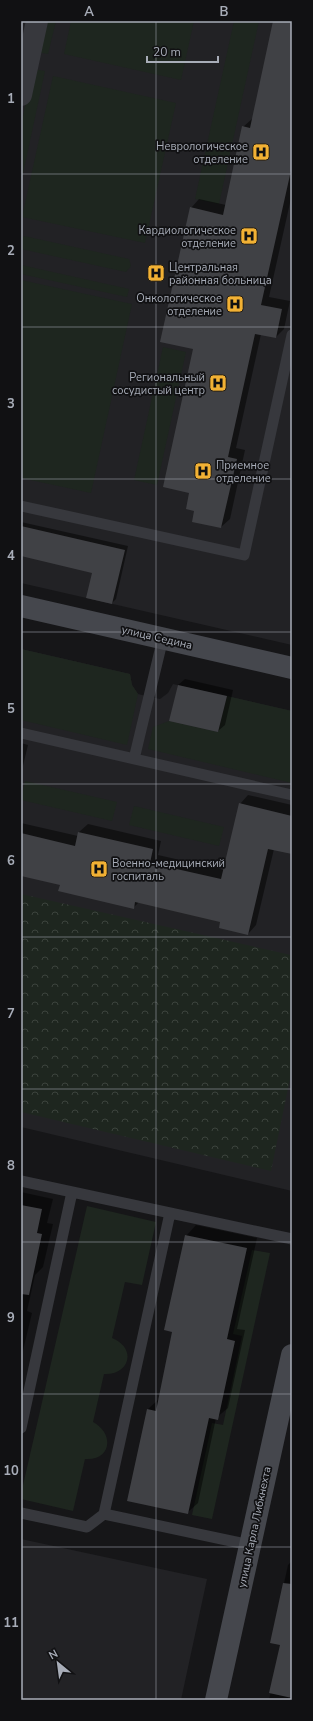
<svg xmlns="http://www.w3.org/2000/svg" width="313" height="1721" font-family="'Nunito Sans',sans-serif">
<defs>
<pattern id="forest-crowns" width="20" height="18" patternUnits="userSpaceOnUse"><rect width="20" height="18" fill="#1e261f"/><path d="M2 6a3 3 0 1 1 6 0M12 15a3 3 0 1 1 6 0" fill="none" stroke="#3c433d"/></pattern>
</defs>
<rect width="100%" height="100%" fill="#161618"/>
<!-- built -->
<path fill="#222225" d="M 21,21 L 292,21 L 292,645 L 21,583 Z
M 21,649 L 130,674 L 132,685 L 138,694 L 142,695 L 160,699 L 168,693 L 173,684 L 292,711 L 292,1191 L 21,1127 Z
M 21,1539 L 207,1579 L 181,1700 L 21,1700 Z"/>
<!-- green -->
<path fill="#1e261f" d="M 43,21 L 56,21 L 48,54 L 36,52 Z
M 71,21 L 194,21 L 181,80 L 64,54 Z
M 234,21 L 259,21 L 219,204 L 195,199 Z
M 33,69 L 45,71 L 21,183 L 21,125 Z
M 53,76 L 176,103 L 145,243 L 22,217 Z
M 24,236 L 129,259 L 131,266 L 126,272 L 21,249 L 21,239 Z
M 21,265 L 129,289 L 127,297 L 21,274 Z
M 21,280 L 132,304 L 91,493 L 21,478 Z
M 163,347 L 186,352 L 157,485 L 134,480 Z
M 21,649 L 130,674 L 132,685 L 138,694 L 127,745 L 21,720 Z
M 227,696 L 292,711 L 292,783 L 148,749 L 153,727 L 169,721 L 218,732 Z
M 25,781 L 117,802 L 112,821 L 21,800 Z
M 134,806 L 224,827 L 219,846 L 129,825 Z
M 87,1206 L 156,1222 L 142,1285 L 125,1282 L 112,1338 C 137,1348 130,1375 104,1374 L 93,1422 C 115,1434 111,1461 85,1459 L 73,1511 L 21,1499 L 21,1494 Z
M 252,1250 L 270,1253 L 212,1519 L 192,1515 L 212,1423 L 223,1425 L 242,1336 L 233,1334 Z"/>
<!-- forest -->
<path fill="url(#forest-crowns)" d="M 21,894 L 291,955 L 292,1069 L 271,1171 L 21,1112 Z"/>
<!-- shadow -->
<path fill="#0007" d="M 274,21 L 292,21 L 292,194 L 269,297 L 290,301 L 284,329 L 276,337 L 261,334 L 236,448 L 245,450 L 230,519 L 221,527 L 191,492 L 195,348 L 191,208 L 199,199 L 226,205 L 243,127 L 253,118 Z
M 21,522 L 128,546 L 116,599 L 112,603 L 93,572 L 21,555 Z
M 185,679 L 233,690 L 225,725 L 218,731 L 178,685 Z
M 21,743 L 28,745 L 21,774 Z
M 248,795 L 292,805 L 292,853 L 274,849 L 256,925 L 248,934 L 221,921 L 139,902 L 133,908 L 61,884 L 21,875 L 21,823 L 78,836 L 79,832 L 88,824 L 161,841 L 158,855 L 224,870 L 240,804 Z
M 21,1192 L 53,1199 L 47,1223 L 53,1224 L 43,1267 L 35,1275 L 27,1311 L 32,1313 L 21,1359 Z
M 196,1225 L 257,1238 L 237,1329 L 245,1330 L 228,1408 L 216,1418 L 198,1503 L 187,1513 L 148,1409 L 159,1399 L 174,1331 L 186,1236 Z
M 292,1561 L 292,1700 L 269,1700 L 281,1644 L 271,1642 L 288,1565 Z"/>
<!-- building -->
<path fill="#404145" d="M 273,21 L 292,21 L 292,166 L 261,305 L 282,309 L 276,338 L 255,334 L 228,457 L 237,459 L 221,528 L 192,522 L 194,511 L 186,509 L 189,493 L 163,487 L 193,349 L 160,342 L 190,207 L 223,215 L 242,126 L 250,128 Z
M 21,526 L 125,550 L 112,604 L 86,598 L 92,573 L 21,556 Z
M 178,685 L 227,696 L 218,732 L 169,721 Z
M 239,803 L 292,816 L 292,854 L 268,849 L 248,935 L 219,928 L 220,922 L 135,902 L 134,909 L 58,891 L 60,885 L 21,876 L 21,833 L 75,846 L 78,832 L 153,849 L 150,863 L 221,879 Z
M 21,1205 L 42,1209 L 37,1233 L 42,1234 L 29,1295 L 21,1294 Z
M 185,1235 L 247,1248 L 227,1339 L 235,1341 L 218,1420 L 209,1418 L 188,1514 L 127,1501 L 147,1409 L 156,1411 L 172,1332 L 164,1330 Z
M 283,1583 L 292,1584 L 292,1698 L 269,1693 L 280,1645 L 270,1643 Z"/>
<g fill="none" stroke-linecap="round" stroke-linejoin="round">
<!-- lane -->
<path stroke="#37383d" stroke-width="11" d="M 21,506 L 244,555 L 292,335
M 21,733 L 292,795
M 134,759 L 163,638
M 21,1181 L 292,1239
M 21,1428 L 72,1192
M 21,1513 L 87,1527 L 104,1514 L 170,1213
M 104,1514 L 250,1545"/>
<!-- street -->
<path stroke="#37383d" stroke-width="22" d="M 21,95 L 37,21"/>
<!-- secondary -->
<path stroke="#45474d" stroke-width="22" d="M 21,606 L 292,668
M 216,1700 L 292,1355"/>
</g>
<!-- grid -->
<path fill="none" stroke="#a8adb8" stroke-width="1" stroke-opacity="0.55" d="M 156,21 L 156,1700M 21,174 L 292,174M 21,327 L 292,327M 21,479 L 292,479M 21,632 L 292,632M 21,784 L 292,784M 21,937 L 292,937M 21,1089 L 292,1089M 21,1242 L 292,1242M 21,1394 L 292,1394M 21,1547 L 292,1547"/>
<!-- icons -->
<defs>
<symbol id="hospital-square" viewBox="-11 -11 22 22"><rect x="-9" y="-9" width="18" height="18" rx="4" fill="#f2b134" stroke="#111113"/><path d="M-5-5h3v3.5h4V-5h3V5h-3V1.5h-4V5h-3Z" fill="#111"/></symbol>
</defs>
<g fill-rule="evenodd">
<use href="#hospital-square" x="251" y="142" width="20" height="20"/>
<use href="#hospital-square" x="239" y="226" width="20" height="20"/>
<use href="#hospital-square" x="146" y="263" width="20" height="20"/>
<use href="#hospital-square" x="225" y="294" width="20" height="20"/>
<use href="#hospital-square" x="208" y="373" width="20" height="20"/>
<use href="#hospital-square" x="193" y="461" width="20" height="20"/>
<use href="#hospital-square" x="89" y="859" width="20" height="20"/>
</g>
<g text-anchor="middle" stroke-width="3.5" stroke-linejoin="round" paint-order="stroke">
<!-- poi labels -->
<g font-size="11" fill="#a8adb8" stroke="#111113" text-anchor="end">
<text x="248" y="150">Неврологическое<tspan x="248" dy="13">отделение</tspan></text>
<text x="236" y="234">Кардиологическое<tspan x="236" dy="13">отделение</tspan></text>
<text x="169" y="271" text-anchor="start">Центральная<tspan x="169" dy="13">районная больница</tspan></text>
<text x="222" y="302">Онкологическое<tspan x="222" dy="13">отделение</tspan></text>
<text x="205" y="381">Региональный<tspan x="205" dy="13">сосудистый центр</tspan></text>
<text x="216" y="469" text-anchor="start">Приемное<tspan x="216" dy="13">отделение</tspan></text>
<text x="112" y="867" text-anchor="start">Военно-медицинский<tspan x="112" dy="13">госпиталь</tspan></text>
</g>
<!-- street labels -->
<g font-size="11" fill="#a8adb8" stroke="#111113">
<text transform="translate(157 637) rotate(13)" y="4">улица Седина</text>
<text transform="translate(254 1527) rotate(-78)" y="4">улица Карла Либкнехта</text>
</g>
</g>
<!-- border -->
<rect width="313" height="1721" fill="none" stroke="#111113" stroke-width="44"/>
<!-- north arrow -->
<g transform="translate(58 1663) rotate(331)" stroke="#111113" stroke-width="3" paint-order="stroke">
<path d="M0-3L7 15L0 10L-7 15Z" fill="#a8adb8"/>
<text y="-6" font-size="11" font-weight="bold" text-anchor="middle" fill="#a8adb8">N</text>
</g>
<!-- scale -->
<path d="M147 56v6h71v-6" fill="none" stroke="#a8adb8" stroke-width="2"/>
<text x="153" y="56" font-size="12" fill="#a8adb8" stroke="#111113" stroke-width="3" paint-order="stroke">20 m</text>
<rect x="22" y="22" width="269" height="1677" fill="none" stroke="#a8adb8" stroke-width="1.5"/>
<g font-size="13" text-anchor="middle" font-weight="bold" fill="#a8adb8">
<text x="89" y="16">A</text>
<text x="224" y="16">B</text>
<text x="11" y="103">1</text>
<text x="11" y="255">2</text>
<text x="11" y="408">3</text>
<text x="11" y="560">4</text>
<text x="11" y="713">5</text>
<text x="11" y="865">6</text>
<text x="11" y="1018">7</text>
<text x="11" y="1170">8</text>
<text x="11" y="1322">9</text>
<text x="11" y="1475">10</text>
<text x="11" y="1627">11</text>
</g>
</svg>
